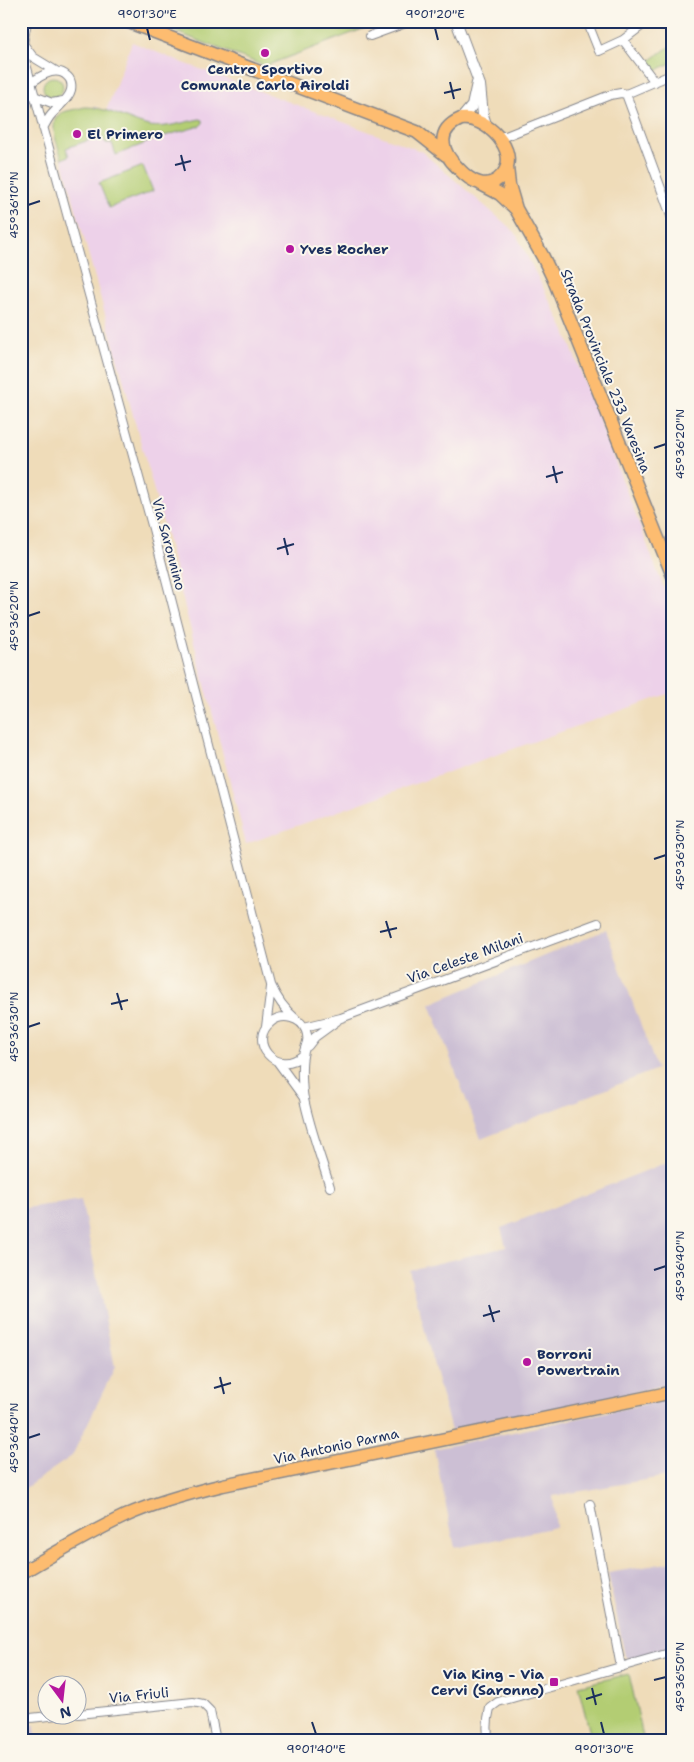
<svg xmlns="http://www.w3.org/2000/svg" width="694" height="1762" font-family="'Shantell Sans',sans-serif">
<rect width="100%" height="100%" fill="#fbf7ec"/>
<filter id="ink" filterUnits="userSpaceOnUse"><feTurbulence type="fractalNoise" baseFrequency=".02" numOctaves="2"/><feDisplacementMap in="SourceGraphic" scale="10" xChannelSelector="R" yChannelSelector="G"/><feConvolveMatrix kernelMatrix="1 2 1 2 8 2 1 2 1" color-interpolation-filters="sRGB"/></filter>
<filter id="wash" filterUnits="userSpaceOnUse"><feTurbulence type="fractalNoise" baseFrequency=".0096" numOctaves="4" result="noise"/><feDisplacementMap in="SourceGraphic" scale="20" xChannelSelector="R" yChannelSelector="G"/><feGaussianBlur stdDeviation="1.12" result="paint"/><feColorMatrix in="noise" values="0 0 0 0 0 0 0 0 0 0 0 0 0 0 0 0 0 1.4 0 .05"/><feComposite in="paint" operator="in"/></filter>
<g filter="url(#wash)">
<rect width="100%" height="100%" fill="#efdcb9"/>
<!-- built -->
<path fill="#edd1e9" d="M 132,42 L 173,59 L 421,151 L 515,232 L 565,331 L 673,612 L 673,692 L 246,844 L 166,534 L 53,126 L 56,118 L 61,113 L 85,107 L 97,107 L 106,111 Z"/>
<!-- industrial -->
<path fill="#ccbfd4" d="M 606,930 L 657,1069 L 481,1139 L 430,1004 Z
M 673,1160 L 673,1239 L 669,1240 L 673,1253 L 673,1383 L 575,1406 L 451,1431 L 409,1270 L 506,1247 L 501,1228 Z
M 81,1199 L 115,1367 L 72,1456 L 21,1491 L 21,1209 Z
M 673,1398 L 673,1475 L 553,1496 L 556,1527 L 455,1548 L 434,1449 Z
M 673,1562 L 673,1647 L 631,1660 L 625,1656 L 608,1573 Z
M 35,1725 L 35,1741 L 21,1741 L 21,1726 Z"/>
<!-- green -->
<path fill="#b3cd73" stroke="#677e68" d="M 147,21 L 384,21 L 265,66 Z
M 673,44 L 673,62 L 659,69 L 656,72 L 648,62 Z
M43 87a10 10 0 1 1 20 0a10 10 0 1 1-20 0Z
M 85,107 C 106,107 125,119 145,125 C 162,130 183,122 200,119 L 203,120 L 203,123 L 200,126 L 161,137 L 116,155 L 112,143 L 106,143 L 101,136 L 66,148 L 69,156 L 62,159 C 59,147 46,122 61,113 C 68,110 78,109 85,107 Z
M 143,166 L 153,191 L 109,208 L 99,183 Z
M 629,1674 L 644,1741 L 592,1741 L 578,1686 Z"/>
</g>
<g filter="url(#ink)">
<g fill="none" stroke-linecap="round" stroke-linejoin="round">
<defs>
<path id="minor" d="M 27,21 L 23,44 L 26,64 L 153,529 L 271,985 C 277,999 284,1009 296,1019
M 587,21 L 599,51 L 623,40 L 648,21
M 370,36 L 411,21
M 623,40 L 655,82
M 24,45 L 33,57 L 56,71
M 25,88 C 35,79 55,64 67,76 C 71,79 72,85 71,90 C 69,99 59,106 54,112 C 49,116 46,123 43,128
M 29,94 L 52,103 L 63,101
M 626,94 L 673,221
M 496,136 L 506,136 L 516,132 L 610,95 L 621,93 L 626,94 L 673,74
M 266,1027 L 271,987
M 304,1027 L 341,1018 L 598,923
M 308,1046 L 315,1037 L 337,1021
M 303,1055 C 276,1078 247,1041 271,1022 C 282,1013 301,1017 306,1031 C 310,1042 304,1047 303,1056 C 301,1067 302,1088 304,1099 C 310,1128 321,1158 330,1187
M 277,1061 L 304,1098
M 590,1504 L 621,1667
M 78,1714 L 193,1702 L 203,1704 L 210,1711 L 216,1741
M 21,1719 L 68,1714
M 489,1741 C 486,1729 487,1720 490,1708 L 498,1702 L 673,1652"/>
<path id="tertiary" d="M 456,21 L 480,85 L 483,115 L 487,127
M 461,119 L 472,106 L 477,83"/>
<path id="primary" d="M 126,21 L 417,132 L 446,155
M 461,119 C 485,115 521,151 503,174 C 488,193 470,181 458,168 C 441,152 435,130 461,119 Z
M 507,167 L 509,185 L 516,209 L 543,257 L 554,280 L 673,576
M 481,184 L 500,194 L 515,208
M 21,1573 C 55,1553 89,1533 125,1516 C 156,1502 190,1493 223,1485 L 673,1392"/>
</defs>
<!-- minor casing -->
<use href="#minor" stroke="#85868c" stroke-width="10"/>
<!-- tertiary casing -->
<use href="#tertiary" stroke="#85868c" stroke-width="12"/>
<!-- primary casing -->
<use href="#primary" stroke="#85868c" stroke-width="15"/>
<!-- minor -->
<use href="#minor" stroke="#fff" stroke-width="8"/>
<!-- tertiary -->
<use href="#tertiary" stroke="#fff" stroke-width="10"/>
<!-- primary -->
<use href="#primary" stroke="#fdbc6f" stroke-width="12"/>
</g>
</g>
<!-- ticks -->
<path fill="none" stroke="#1b2f5e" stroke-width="2" d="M 147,28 L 150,40M 435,28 L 438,40M 450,82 L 454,99M 444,93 L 461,89M 181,155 L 185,171M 175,165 L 191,161M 28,205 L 40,201M 654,448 L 666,444M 553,466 L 557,483M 546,477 L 563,472M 284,538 L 288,555M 277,549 L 294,544M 28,616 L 40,612M 654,859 L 666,855M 386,921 L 391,938M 380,932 L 397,928M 117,993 L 122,1010M 111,1004 L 128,1000M 28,1027 L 40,1023M 654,1270 L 666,1266M 489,1305 L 494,1322M 483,1316 L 500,1311M 220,1377 L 224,1394M 214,1388 L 231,1383M 28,1438 L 40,1434M 654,1680 L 666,1677M 592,1688 L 596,1705M 586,1699 L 602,1694M 312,1722 L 316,1734M 601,1722 L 604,1734"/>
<!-- markers -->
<g fill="#b5179e" stroke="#fbf7ec" stroke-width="2">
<circle cx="265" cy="53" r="5"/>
<circle cx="77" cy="134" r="5"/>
<circle cx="290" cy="249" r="5"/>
<circle cx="527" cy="1362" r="5"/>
<rect x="549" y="1677" width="10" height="10" rx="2.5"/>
</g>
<g text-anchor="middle" stroke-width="4" stroke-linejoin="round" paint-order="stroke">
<!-- poi labels -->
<g font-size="14" font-weight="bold" fill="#1b2f5e" stroke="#fbf7ec" text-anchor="start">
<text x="265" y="74" text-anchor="middle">Centro Sportivo<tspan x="265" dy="16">Comunale Carlo Airoldi</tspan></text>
<text x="87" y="139">El Primero</text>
<text x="300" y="254">Yves Rocher</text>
<text x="537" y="1359">Borroni<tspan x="537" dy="16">Powertrain</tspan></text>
<text x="544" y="1679" text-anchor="end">Via King - Via<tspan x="544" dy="16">Cervi (Saronno)</tspan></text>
</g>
<!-- street labels -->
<g font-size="14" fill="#1b2f5e" stroke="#fbf7ec">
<text transform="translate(606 371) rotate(68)" y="5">Strada Provinciale 233 Varesina</text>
<text transform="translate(169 544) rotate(75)" y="5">Via Saronnino</text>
<text transform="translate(465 958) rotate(-20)" y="5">Via Celeste Milani</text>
<text transform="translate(336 1446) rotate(-12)" y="5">Via Antonio Parma</text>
<text transform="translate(139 1695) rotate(-6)" y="5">Via Friuli</text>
</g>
</g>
<!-- margin -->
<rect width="694" height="1762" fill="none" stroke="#fbf7ec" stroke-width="55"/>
<!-- north arrow -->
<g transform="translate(62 1700) rotate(165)"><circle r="24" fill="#fbf7ec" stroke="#a1a7b3"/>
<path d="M0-4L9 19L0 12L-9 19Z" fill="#b5179e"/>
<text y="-8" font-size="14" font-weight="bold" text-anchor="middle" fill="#1b2f5e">N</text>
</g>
<rect x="28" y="28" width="638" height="1706" fill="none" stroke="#1b2f5e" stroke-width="2"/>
<g font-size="12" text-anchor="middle" fill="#1b2f5e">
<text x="147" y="18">9°01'30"E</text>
<text x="435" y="18">9°01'20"E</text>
<text transform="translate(14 205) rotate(-90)" y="4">45°36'10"N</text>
<text transform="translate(680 444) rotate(-90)" y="4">45°36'20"N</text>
<text transform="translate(14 616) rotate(-90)" y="4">45°36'20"N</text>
<text transform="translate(680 855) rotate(-90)" y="4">45°36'30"N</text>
<text transform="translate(14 1027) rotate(-90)" y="4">45°36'30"N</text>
<text transform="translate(680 1266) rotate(-90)" y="4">45°36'40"N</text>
<text transform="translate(14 1438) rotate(-90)" y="4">45°36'40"N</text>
<text transform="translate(680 1677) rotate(-90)" y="4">45°36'50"N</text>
<text x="316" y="1753">9°01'40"E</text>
<text x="604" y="1753">9°01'30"E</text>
</g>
</svg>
